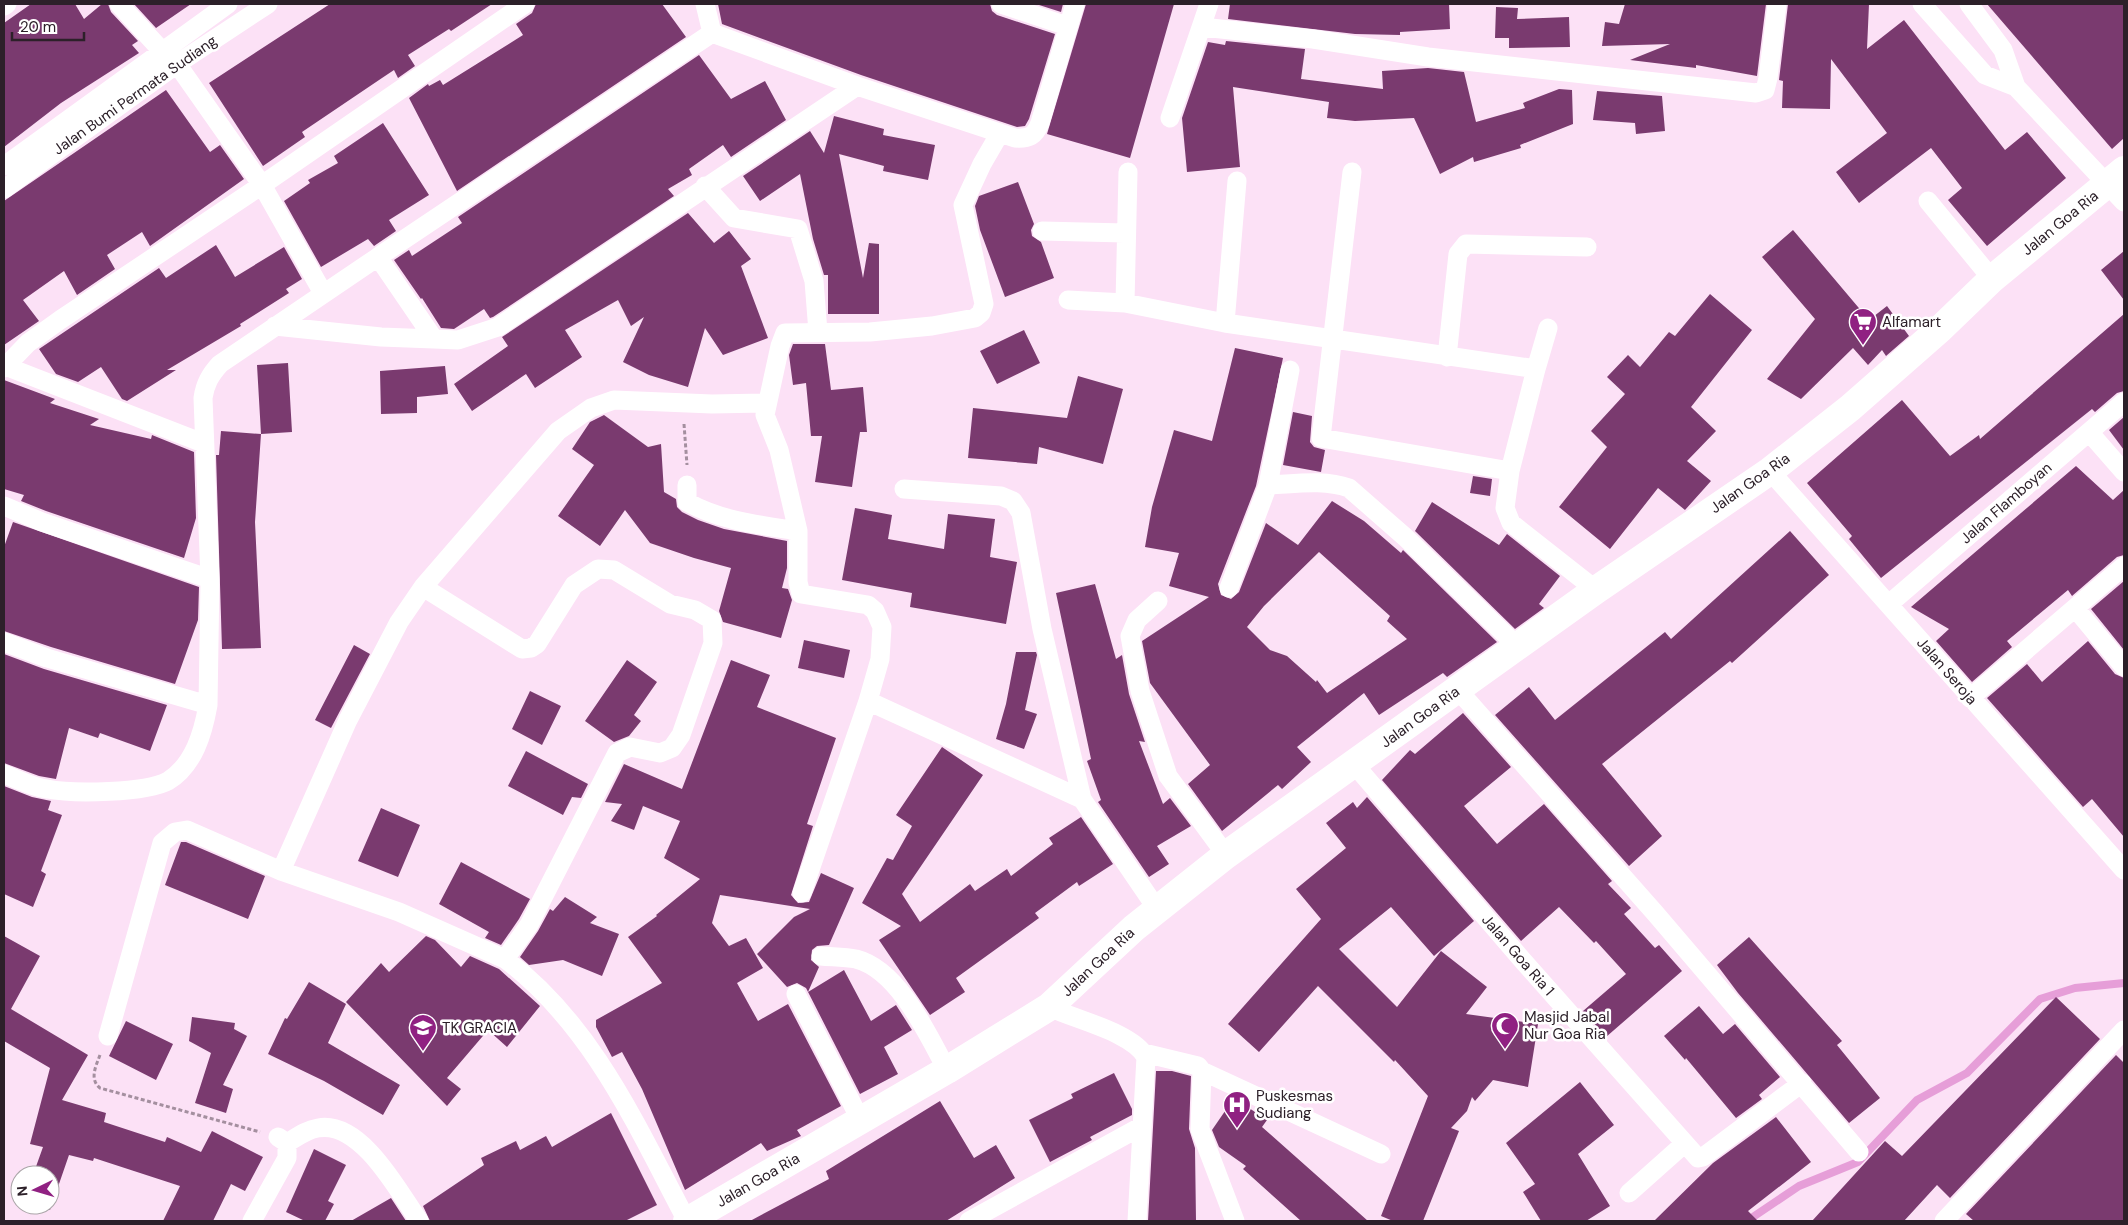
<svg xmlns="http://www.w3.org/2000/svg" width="2128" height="1225" font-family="'DM Sans',sans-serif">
<rect width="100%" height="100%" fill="#fce1f6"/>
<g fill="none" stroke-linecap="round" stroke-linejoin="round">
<!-- stream -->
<path stroke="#e69ed8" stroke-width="8" d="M 1747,1221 L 1799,1186 L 1858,1162 L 1917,1100 L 1967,1073 L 2040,999 L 2075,988 L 2124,983"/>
</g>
<!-- building -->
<path fill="#7a3a6f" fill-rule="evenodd" d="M 31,4 L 75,4 L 84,19 L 102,4 L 108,4 L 111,12 L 138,41 L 132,45 L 139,53 L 61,103 L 4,147 L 4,23 Z
M 134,4 L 191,4 L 156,28 Z
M 330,4 L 492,4 L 451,31 L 449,29 L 408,55 L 415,66 L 398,78 L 394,70 L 382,78 L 302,132 L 305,137 L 263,166 L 209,83 Z
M 536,4 L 662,4 L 686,37 L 457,191 L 409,98 L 428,84 L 429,86 L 440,80 L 443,85 L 523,35 L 516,24 L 532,13 Z
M 718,4 L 990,4 L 992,11 L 997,15 L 1055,34 L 1029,119 L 1025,126 L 1017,127 L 861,75 L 722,24 Z
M 1036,4 L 1063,4 L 1061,12 Z
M 1086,4 L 1174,4 L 1130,158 L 1047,134 Z
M 1230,4 L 1449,4 L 1450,29 L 1400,32 L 1400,35 L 1355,34 L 1228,19 Z
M 1625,4 L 1766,4 L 1757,76 L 1696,65 L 1696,68 L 1630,60 L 1670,44 L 1602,46 L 1605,22 L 1619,24 Z
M 1788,4 L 1869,4 L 1867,49 L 1904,20 L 2005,150 L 2027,132 L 2066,178 L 1987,246 L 1948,200 L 1962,188 L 1931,148 L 1859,203 L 1836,172 L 1887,133 L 1831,59 L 1830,109 L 1782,108 L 1783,81 L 1779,80 Z
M 1987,4 L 2124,4 L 2124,138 L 2112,149 Z
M 1496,7 L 1518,8 L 1517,19 L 1569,17 L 1570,47 L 1509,48 L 1509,38 L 1495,38 Z
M 1226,41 L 1305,49 L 1301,79 L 1383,89 L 1382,71 L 1428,68 L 1464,72 L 1476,122 L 1525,108 L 1523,103 L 1559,89 L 1572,90 L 1573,124 L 1520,145 L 1521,148 L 1474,162 L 1473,157 L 1440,174 L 1414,118 L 1355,121 L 1327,118 L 1329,102 L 1233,87 L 1240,167 L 1187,172 L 1182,118 L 1208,42 L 1225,45 Z
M 699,55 L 731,99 L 765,81 L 786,120 L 731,157 L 723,145 L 689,169 L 692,175 L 668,189 L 674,196 L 493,317 L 490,318 L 484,309 L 454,329 L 441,328 L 422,298 L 421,299 L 394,260 L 409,250 L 412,256 L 462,223 L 458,217 Z
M 166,90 L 210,152 L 220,145 L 244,179 L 150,246 L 142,232 L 107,255 L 115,269 L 77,295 L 64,271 L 23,300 L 39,321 L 4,345 L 4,201 Z
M 1597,91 L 1662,96 L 1665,131 L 1636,134 L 1635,123 L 1593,120 Z
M 834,116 L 884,129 L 883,135 L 935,145 L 928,180 L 883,171 L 884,166 L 839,154 L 863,278 L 869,243 L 879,244 L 879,314 L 828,314 L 828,275 L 824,275 L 813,239 L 800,174 L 760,201 L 743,176 L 810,131 L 824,153 Z
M 383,123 L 429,195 L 389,220 L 396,231 L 374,246 L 368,239 L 321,267 L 284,201 L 310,183 L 308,180 L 338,163 L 334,156 Z
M 1018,182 L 1034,224 L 1031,230 L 1032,236 L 1041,242 L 1054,278 L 1005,297 L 980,230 L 975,206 L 979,196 Z
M 688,213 L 714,243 L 729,231 L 751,259 L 741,266 L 768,338 L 723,355 L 705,328 L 688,387 L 649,375 L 623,362 L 644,317 L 631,326 L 618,300 L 565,330 L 582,357 L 535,388 L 526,374 L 472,411 L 454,384 L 508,346 L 502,337 Z
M 1793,230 L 1869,320 L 1887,306 L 1909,336 L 1886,356 L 1882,350 L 1868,365 L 1853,348 L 1801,399 L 1767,379 L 1815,319 L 1762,257 Z
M 216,245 L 235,277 L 284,247 L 302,279 L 286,289 L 289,293 L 240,324 L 241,326 L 167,370 L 176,370 L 127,401 L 122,399 L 101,367 L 78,382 L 56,374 L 39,349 L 159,268 L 166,278 Z
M 2124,251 L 2124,300 L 2101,270 Z
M 1710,294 L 1752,330 L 1691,407 L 1716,431 L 1687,461 L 1711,481 L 1685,510 L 1658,488 L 1610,549 L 1559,507 L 1607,447 L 1591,431 L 1625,394 L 1607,377 L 1628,355 L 1640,367 L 1669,332 L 1675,336 Z
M 2124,314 L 2124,391 L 2117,393 L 2095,412 L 2092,409 L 1881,578 L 1849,539 L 1852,536 L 1807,483 L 1902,400 L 1950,456 L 1979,435 L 1980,439 Z
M 1024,330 L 1040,363 L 997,384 L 980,351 Z
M 793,344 L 825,344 L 831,390 L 863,387 L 867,432 L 860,432 L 852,487 L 815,482 L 822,436 L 811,436 L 806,383 L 793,385 L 789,355 Z
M 1235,348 L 1283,358 L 1256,486 L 1218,584 L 1221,595 L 1231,599 L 1239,592 L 1266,523 L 1298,545 L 1332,501 L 1364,521 L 1401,553 L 1403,550 L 1497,642 L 1447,677 L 1443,673 L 1379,715 L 1364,693 L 1297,747 L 1311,762 L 1282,789 L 1278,785 L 1222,831 L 1188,784 L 1210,765 L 1150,683 L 1142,641 L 1209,597 L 1169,586 L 1179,553 L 1145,547 L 1152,507 L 1174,430 L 1212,441 ZM 1319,552 L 1390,616 L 1387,621 L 1407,639 L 1327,693 L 1317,680 L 1316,682 L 1287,656 L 1270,650 L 1247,627 L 1264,606 Z
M 288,363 L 292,432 L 261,434 L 257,365 Z
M 445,366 L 448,394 L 417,397 L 417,413 L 381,414 L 380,371 Z
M 1078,376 L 1123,389 L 1103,464 L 1039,447 L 1037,464 L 968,458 L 973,408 L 1067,418 Z
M 4,380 L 55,399 L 50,403 L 99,419 L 90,425 L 151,439 L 152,435 L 194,452 L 196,518 L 184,558 L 46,511 L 21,501 L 24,495 L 4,489 Z
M 1293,412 L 1312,416 L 1310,442 L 1314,447 L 1325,450 L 1321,472 L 1283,465 Z
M 604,415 L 648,447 L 661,444 L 664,492 L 676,499 L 677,507 L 682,512 L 698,520 L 724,529 L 787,541 L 787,568 L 782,588 L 788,589 L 792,600 L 781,638 L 723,622 L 719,611 L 731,568 L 694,558 L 650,543 L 625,510 L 600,546 L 558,516 L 594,465 L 572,449 L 590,422 Z
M 2124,417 L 2124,450 L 2109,430 Z
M 221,431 L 261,434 L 255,522 L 261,648 L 222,649 L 216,455 L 219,455 Z
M 2076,466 L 2113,500 L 2124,490 L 2124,555 L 2117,557 L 2072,596 L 2068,590 L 2007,641 L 2012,647 L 1972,682 L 1936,641 L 1949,629 L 1911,607 Z
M 1473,476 L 1492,479 L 1490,496 L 1470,493 Z
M 1432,502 L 1499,545 L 1507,534 L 1560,576 L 1539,604 L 1544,608 L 1515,629 L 1415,531 Z
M 855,508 L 892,515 L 888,539 L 944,549 L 948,514 L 995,519 L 990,557 L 1017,562 L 1006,624 L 910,607 L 912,593 L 842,580 Z
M 13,522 L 199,587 L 198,620 L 175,684 L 51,647 L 4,631 L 4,547 Z
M 1790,531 L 1829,575 L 1732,663 L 1730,661 L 1602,764 L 1662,836 L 1629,866 L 1495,715 L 1529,687 L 1555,720 L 1665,632 L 1671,639 Z
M 2124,581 L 2124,650 L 2091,609 Z
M 1095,584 L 1116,659 L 1122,655 L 1129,694 L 1145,742 L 1139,741 L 1163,804 L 1170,798 L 1191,826 L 1157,846 L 1169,864 L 1149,877 L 1098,802 L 1101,800 L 1087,761 L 1091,759 L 1056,593 Z
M 804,640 L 850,650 L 844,678 L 798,668 Z
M 2088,641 L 2115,674 L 2124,678 L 2124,837 L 2092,799 L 2083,807 L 1987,698 L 2027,664 L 2042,682 Z
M 354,645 L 370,654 L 331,728 L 315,720 Z
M 1016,652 L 1036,652 L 1037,655 L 1025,710 L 1037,714 L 1024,749 L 996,739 L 1006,704 Z
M 4,654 L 44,669 L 167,705 L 150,751 L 100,733 L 98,738 L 69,728 L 56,779 L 39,776 L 4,763 Z
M 627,660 L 657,682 L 634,715 L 641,721 L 629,736 L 614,742 L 585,721 Z
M 731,660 L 770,675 L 757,707 L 836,738 L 807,824 L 813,826 L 791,895 L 798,903 L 809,902 L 821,873 L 854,888 L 829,945 L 817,946 L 812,950 L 811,960 L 819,967 L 808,992 L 844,970 L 871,1021 L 896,1005 L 912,1030 L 884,1047 L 898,1074 L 860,1094 L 806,988 L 797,983 L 787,987 L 757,954 L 794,917 L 810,909 L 720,895 L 712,923 L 729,946 L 746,938 L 763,968 L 737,983 L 758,1021 L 788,1004 L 841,1106 L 797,1130 L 801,1136 L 767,1151 L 761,1143 L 685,1190 L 642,1089 L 622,1052 L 612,1057 L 596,1027 L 596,1020 L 662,983 L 628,937 L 657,916 L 656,915 L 700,879 L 664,858 L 680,821 L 643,806 L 634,830 L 611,821 L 622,804 L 605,802 L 624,764 L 682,789 Z
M 530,691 L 561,706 L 542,745 L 512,729 Z
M 1463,713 L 1511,767 L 1464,806 L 1497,844 L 1544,804 L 1612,881 L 1608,884 L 1631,908 L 1624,914 L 1655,948 L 1659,945 L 1682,971 L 1606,1037 L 1583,1011 L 1626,974 L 1596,941 L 1594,943 L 1559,907 L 1521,941 L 1382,780 L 1410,750 L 1415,754 Z
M 942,747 L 983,775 L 902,894 L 920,922 L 970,884 L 975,891 L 1007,869 L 1011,876 L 1053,844 L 1049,838 L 1081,817 L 1113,864 L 1079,886 L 1077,882 L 1035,913 L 1039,918 L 956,978 L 965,992 L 930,1015 L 879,940 L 901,926 L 862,903 L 887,858 L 893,860 L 912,826 L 896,815 Z
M 526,751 L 588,784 L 581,798 L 572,797 L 563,815 L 508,786 Z
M 4,786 L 32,797 L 51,801 L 48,810 L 62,815 L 41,871 L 46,874 L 33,907 L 4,894 Z
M 1367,797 L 1474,921 L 1434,956 L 1391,907 L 1339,949 L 1397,1007 L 1441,951 L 1487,987 L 1466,1014 L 1538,1024 L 1528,1087 L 1493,1080 L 1475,1101 L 1472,1097 L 1467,1111 L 1451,1128 L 1459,1131 L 1423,1221 L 1393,1221 L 1381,1216 L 1428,1096 L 1395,1060 L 1394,1062 L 1318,986 L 1259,1052 L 1228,1024 L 1321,919 L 1296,889 L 1346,848 L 1326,823 L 1353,802 L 1357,808 Z
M 381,808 L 420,825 L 398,877 L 358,861 Z
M 181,842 L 186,842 L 265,876 L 248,919 L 165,885 Z
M 461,862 L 530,899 L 519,919 L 501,945 L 485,938 L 489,932 L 439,904 Z
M 565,897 L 597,917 L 590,923 L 619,934 L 602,976 L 563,960 L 529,965 L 520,957 L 538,931 L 550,909 L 553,911 Z
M 4,936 L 40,956 L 11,1009 L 88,1055 L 62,1100 L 106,1113 L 104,1122 L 165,1142 L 167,1137 L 201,1152 L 212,1131 L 263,1157 L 245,1191 L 231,1184 L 213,1221 L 163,1221 L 180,1186 L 94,1158 L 93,1161 L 69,1155 L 50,1210 L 36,1205 L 50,1205 L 50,1175 L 33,1175 L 43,1147 L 30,1144 L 50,1068 L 4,1041 Z
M 426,936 L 435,940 L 461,967 L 470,956 L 499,969 L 540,1006 L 507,1047 L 488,1030 L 447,1078 L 461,1089 L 447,1106 L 346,1002 L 381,963 L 389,972 Z
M 1749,937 L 1842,1041 L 1837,1045 L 1880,1098 L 1849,1123 L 1738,993 L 1717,965 Z
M 309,982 L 346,1004 L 328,1043 L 400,1085 L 383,1115 L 324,1081 L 268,1054 L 285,1018 L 287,1019 Z
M 2056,997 L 2100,1039 L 1950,1198 L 1937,1185 L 1904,1221 L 1812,1221 L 1885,1141 L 1902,1156 Z
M 1699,1006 L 1723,1034 L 1735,1024 L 1780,1077 L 1759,1095 L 1762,1099 L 1736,1118 L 1686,1058 L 1685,1060 L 1664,1036 Z
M 192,1017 L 235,1023 L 234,1029 L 247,1036 L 223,1085 L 233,1089 L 226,1113 L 195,1103 L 211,1053 L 189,1041 Z
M 126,1021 L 173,1044 L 156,1080 L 109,1056 Z
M 2116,1055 L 2124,1063 L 2124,1221 L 1974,1221 L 1966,1214 Z
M 1156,1071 L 1172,1071 L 1191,1076 L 1189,1129 L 1195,1148 L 1196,1221 L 1148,1221 Z
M 1114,1073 L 1132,1109 L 1132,1115 L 1090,1137 L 1092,1140 L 1050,1162 L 1029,1120 L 1073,1098 L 1071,1094 Z
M 1580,1082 L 1614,1125 L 1578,1154 L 1610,1206 L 1586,1221 L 1541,1221 L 1523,1192 L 1535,1184 L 1506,1143 Z
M 1234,1098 L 1267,1120 L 1262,1127 L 1368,1221 L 1301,1221 L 1243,1169 L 1246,1166 L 1219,1147 L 1212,1130 Z
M 940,1101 L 974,1158 L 996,1145 L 1015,1178 L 946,1221 L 750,1221 L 829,1179 L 826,1171 Z
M 611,1113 L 657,1205 L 625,1221 L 430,1221 L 423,1206 L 484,1165 L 481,1158 L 516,1141 L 520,1150 L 546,1136 L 552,1147 Z
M 1776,1117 L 1811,1162 L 1748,1211 L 1758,1221 L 1654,1221 L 1713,1163 Z
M 314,1149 L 346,1165 L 328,1201 L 334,1204 L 325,1221 L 305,1221 L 286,1212 Z
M 391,1198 L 406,1221 L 351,1221 Z"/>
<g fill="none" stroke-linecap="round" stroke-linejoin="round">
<!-- path -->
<path stroke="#a48f9f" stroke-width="3" stroke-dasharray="4 2.5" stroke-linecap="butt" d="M 684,424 L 687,465
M 100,1055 C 96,1066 89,1079 100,1088 L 260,1132"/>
<!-- minor -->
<path stroke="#fff" stroke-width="19" d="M 119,4 L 162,51 L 177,64 L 262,185 L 323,293
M 1001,4 L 1067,26
M 1922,4 L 1985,75 L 2016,87
M 1969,4 L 2003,50 L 2016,87 L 2124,202
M 4,6 L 7,4
M 1202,27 L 1313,39 L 1428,57 L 1756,93 L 1765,90 L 1768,78 L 1777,4
M 857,86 L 1015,138 C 1029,139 1035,136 1040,123 L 1075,4
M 1170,118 L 1209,4
M 4,166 L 228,4
M 1352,172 L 1321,438 L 1510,471
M 705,186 L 734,218 L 798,229 L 814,281 L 818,332
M 4,189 L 177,64 L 268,4
M 1928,201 L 1992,279
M 1042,231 L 1125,233
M 378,257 L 712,33
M 1068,300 L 1125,303 L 1128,172
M 1125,303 L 1225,323 L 1536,369 L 1548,328
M 1225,323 L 1237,181
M 275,326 L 381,337 L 434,339
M 1447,357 L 1458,254 L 1466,244 L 1587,247
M 5,366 L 203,443
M 4,368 L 28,343 L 60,320 L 262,185 L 525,4
M 1536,369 L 1510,471 L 1505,508 L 1511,523 L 1596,590
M 2089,432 L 2124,472
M 1770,471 L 2124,870
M 687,485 L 687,502 C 721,521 759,525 798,531
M 1268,485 C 1295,484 1323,479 1349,488 L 1405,537 L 1518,647
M 904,489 L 1001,496 L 1013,501 L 1021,513 L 1042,629 L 1082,799 L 1157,909
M 4,506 L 42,522 L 210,579
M 1229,588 L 1268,485 L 1290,370
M 1158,601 L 1137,620 L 1130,636 L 1140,691 L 1168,776 L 1226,855
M 1889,604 L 2124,402
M 2075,608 L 2124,667
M 4,642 L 47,658 L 208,705 C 203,733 194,765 168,781 C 146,793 73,794 47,789 C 32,787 17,779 4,774
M 1458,690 L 1655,913 L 1859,1152
M 1970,698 L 2124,566
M 868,701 L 1082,799
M 208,705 L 210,579 L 203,398 C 205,384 210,375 220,364 L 378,257 L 434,339 L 458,340 L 498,327 L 857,86 L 712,33 L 705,4
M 1354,764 L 1524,962 L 1698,1158 L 1703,1157 L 1802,1083
M 281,871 L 348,720 L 399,622 L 423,587 L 558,431 L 591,408 L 614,400 L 712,404 L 766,403
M 802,893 L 868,701 L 880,659 L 882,627 L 875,611 L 868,605 L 801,594 L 798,582 L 798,531 L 779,450 L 765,415 L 780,346 L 785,333 L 870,332 L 932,326 L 975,318 L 981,313 L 984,304 L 963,205 L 982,164 L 1000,133
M 821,956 C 832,957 845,957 856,959 C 899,970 928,1035 947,1070
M 505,959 C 593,1025 637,1127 687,1221
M 796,994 L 861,1121
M 1049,1007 C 1076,1020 1132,1032 1146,1057 L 1137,1221
M 108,1036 L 162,843 L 175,832 L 187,830 L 281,871 L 399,912 L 505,959 L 529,925 L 617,753 L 630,747 L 660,753 L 672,748 L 681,735 L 713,643 L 712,620 L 695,610 L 670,604 L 614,570 L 598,569 L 574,585 L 537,644 L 531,648 L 522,649 L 423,587
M 1144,1053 L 1198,1066 L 1202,1071 L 1200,1129 L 1235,1221
M 1202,1071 L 1381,1154
M 287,1143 C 297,1137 306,1130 318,1128 C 361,1120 399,1192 419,1221
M 1629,1193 L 1684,1144
M 252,1221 L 287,1158 L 287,1143 L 278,1137
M 969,1221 L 1142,1126
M 1944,1221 L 2124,1030"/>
<!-- secondary -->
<path stroke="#fff" stroke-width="28" d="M 687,1221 L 947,1070 L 1049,1007 L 1134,928 L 1226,855 L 1596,590 L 1770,471 L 1850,408 L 1940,329 L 1992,279 L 2124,170"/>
</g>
<!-- icons -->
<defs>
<symbol id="supermarket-pin" viewBox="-11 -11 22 30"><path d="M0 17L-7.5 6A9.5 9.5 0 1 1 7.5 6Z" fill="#902182" stroke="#fff"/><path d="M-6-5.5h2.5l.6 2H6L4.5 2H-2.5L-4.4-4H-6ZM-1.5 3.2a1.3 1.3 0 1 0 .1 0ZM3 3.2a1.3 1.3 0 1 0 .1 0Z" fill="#fff"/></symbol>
<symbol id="mosque-pin" viewBox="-11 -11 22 30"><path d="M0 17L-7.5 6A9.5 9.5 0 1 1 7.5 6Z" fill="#902182" stroke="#fff"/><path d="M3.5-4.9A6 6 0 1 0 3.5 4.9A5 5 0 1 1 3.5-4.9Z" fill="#fff"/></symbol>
<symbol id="school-pin" viewBox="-11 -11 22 30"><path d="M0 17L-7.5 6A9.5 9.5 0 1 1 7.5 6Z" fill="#902182" stroke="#fff"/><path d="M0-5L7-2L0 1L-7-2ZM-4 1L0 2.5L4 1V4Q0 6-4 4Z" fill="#fff"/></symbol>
<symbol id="hospital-pin" viewBox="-11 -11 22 30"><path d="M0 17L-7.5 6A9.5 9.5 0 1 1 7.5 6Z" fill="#902182" stroke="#fff"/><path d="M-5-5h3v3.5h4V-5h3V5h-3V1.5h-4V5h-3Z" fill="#fff"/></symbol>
</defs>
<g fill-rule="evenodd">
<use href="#supermarket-pin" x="1847" y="306" width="32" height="43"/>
<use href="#mosque-pin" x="1489" y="1010" width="32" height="43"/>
<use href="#school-pin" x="407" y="1012" width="32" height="43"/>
<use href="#hospital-pin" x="1221" y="1089" width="32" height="43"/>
</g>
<g text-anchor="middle" stroke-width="5" stroke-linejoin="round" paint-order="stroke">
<!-- street labels -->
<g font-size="15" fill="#2c2029" stroke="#fff">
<text transform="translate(135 95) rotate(-35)" y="5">Jalan Bumi Permata Sudiang</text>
<text transform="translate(2060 223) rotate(-39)" y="5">Jalan Goa Ria</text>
<text transform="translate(1750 483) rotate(-35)" y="5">Jalan Goa Ria</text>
<text transform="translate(2006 503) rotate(-41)" y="5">Jalan Flamboyan</text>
<text transform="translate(1947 671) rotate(49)" y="5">Jalan Seroja</text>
<text transform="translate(1420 717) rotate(-36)" y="5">Jalan Goa Ria</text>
<text transform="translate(1518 955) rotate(49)" y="5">Jalan Goa Ria 1</text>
<text transform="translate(1098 962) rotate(-43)" y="5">Jalan Goa Ria</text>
<text transform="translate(758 1180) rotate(-30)" y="5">Jalan Goa Ria</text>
</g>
<!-- poi labels -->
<g font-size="15" fill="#2c2029" stroke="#fff" text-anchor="start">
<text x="1882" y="327">Alfamart</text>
<text x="1524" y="1022">Masjid Jabal<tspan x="1524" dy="17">Nur Goa Ria</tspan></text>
<text x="442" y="1033">TK GRACIA</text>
<text x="1256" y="1101">Puskesmas<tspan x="1256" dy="17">Sudiang</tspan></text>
</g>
</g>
<!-- border -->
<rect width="2128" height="1225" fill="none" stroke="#2c2029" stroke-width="10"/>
<!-- north arrow -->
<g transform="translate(35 1190) rotate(265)"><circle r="24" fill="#ffffff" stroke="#aba6a9"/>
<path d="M0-4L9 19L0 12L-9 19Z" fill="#902182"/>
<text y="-8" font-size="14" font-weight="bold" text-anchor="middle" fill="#2c2029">N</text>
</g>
<!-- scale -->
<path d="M12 32v8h72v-8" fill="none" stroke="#2c2029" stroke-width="2.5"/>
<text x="20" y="32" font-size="15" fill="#2c2029" stroke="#ffffff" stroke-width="4" paint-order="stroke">20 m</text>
</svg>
